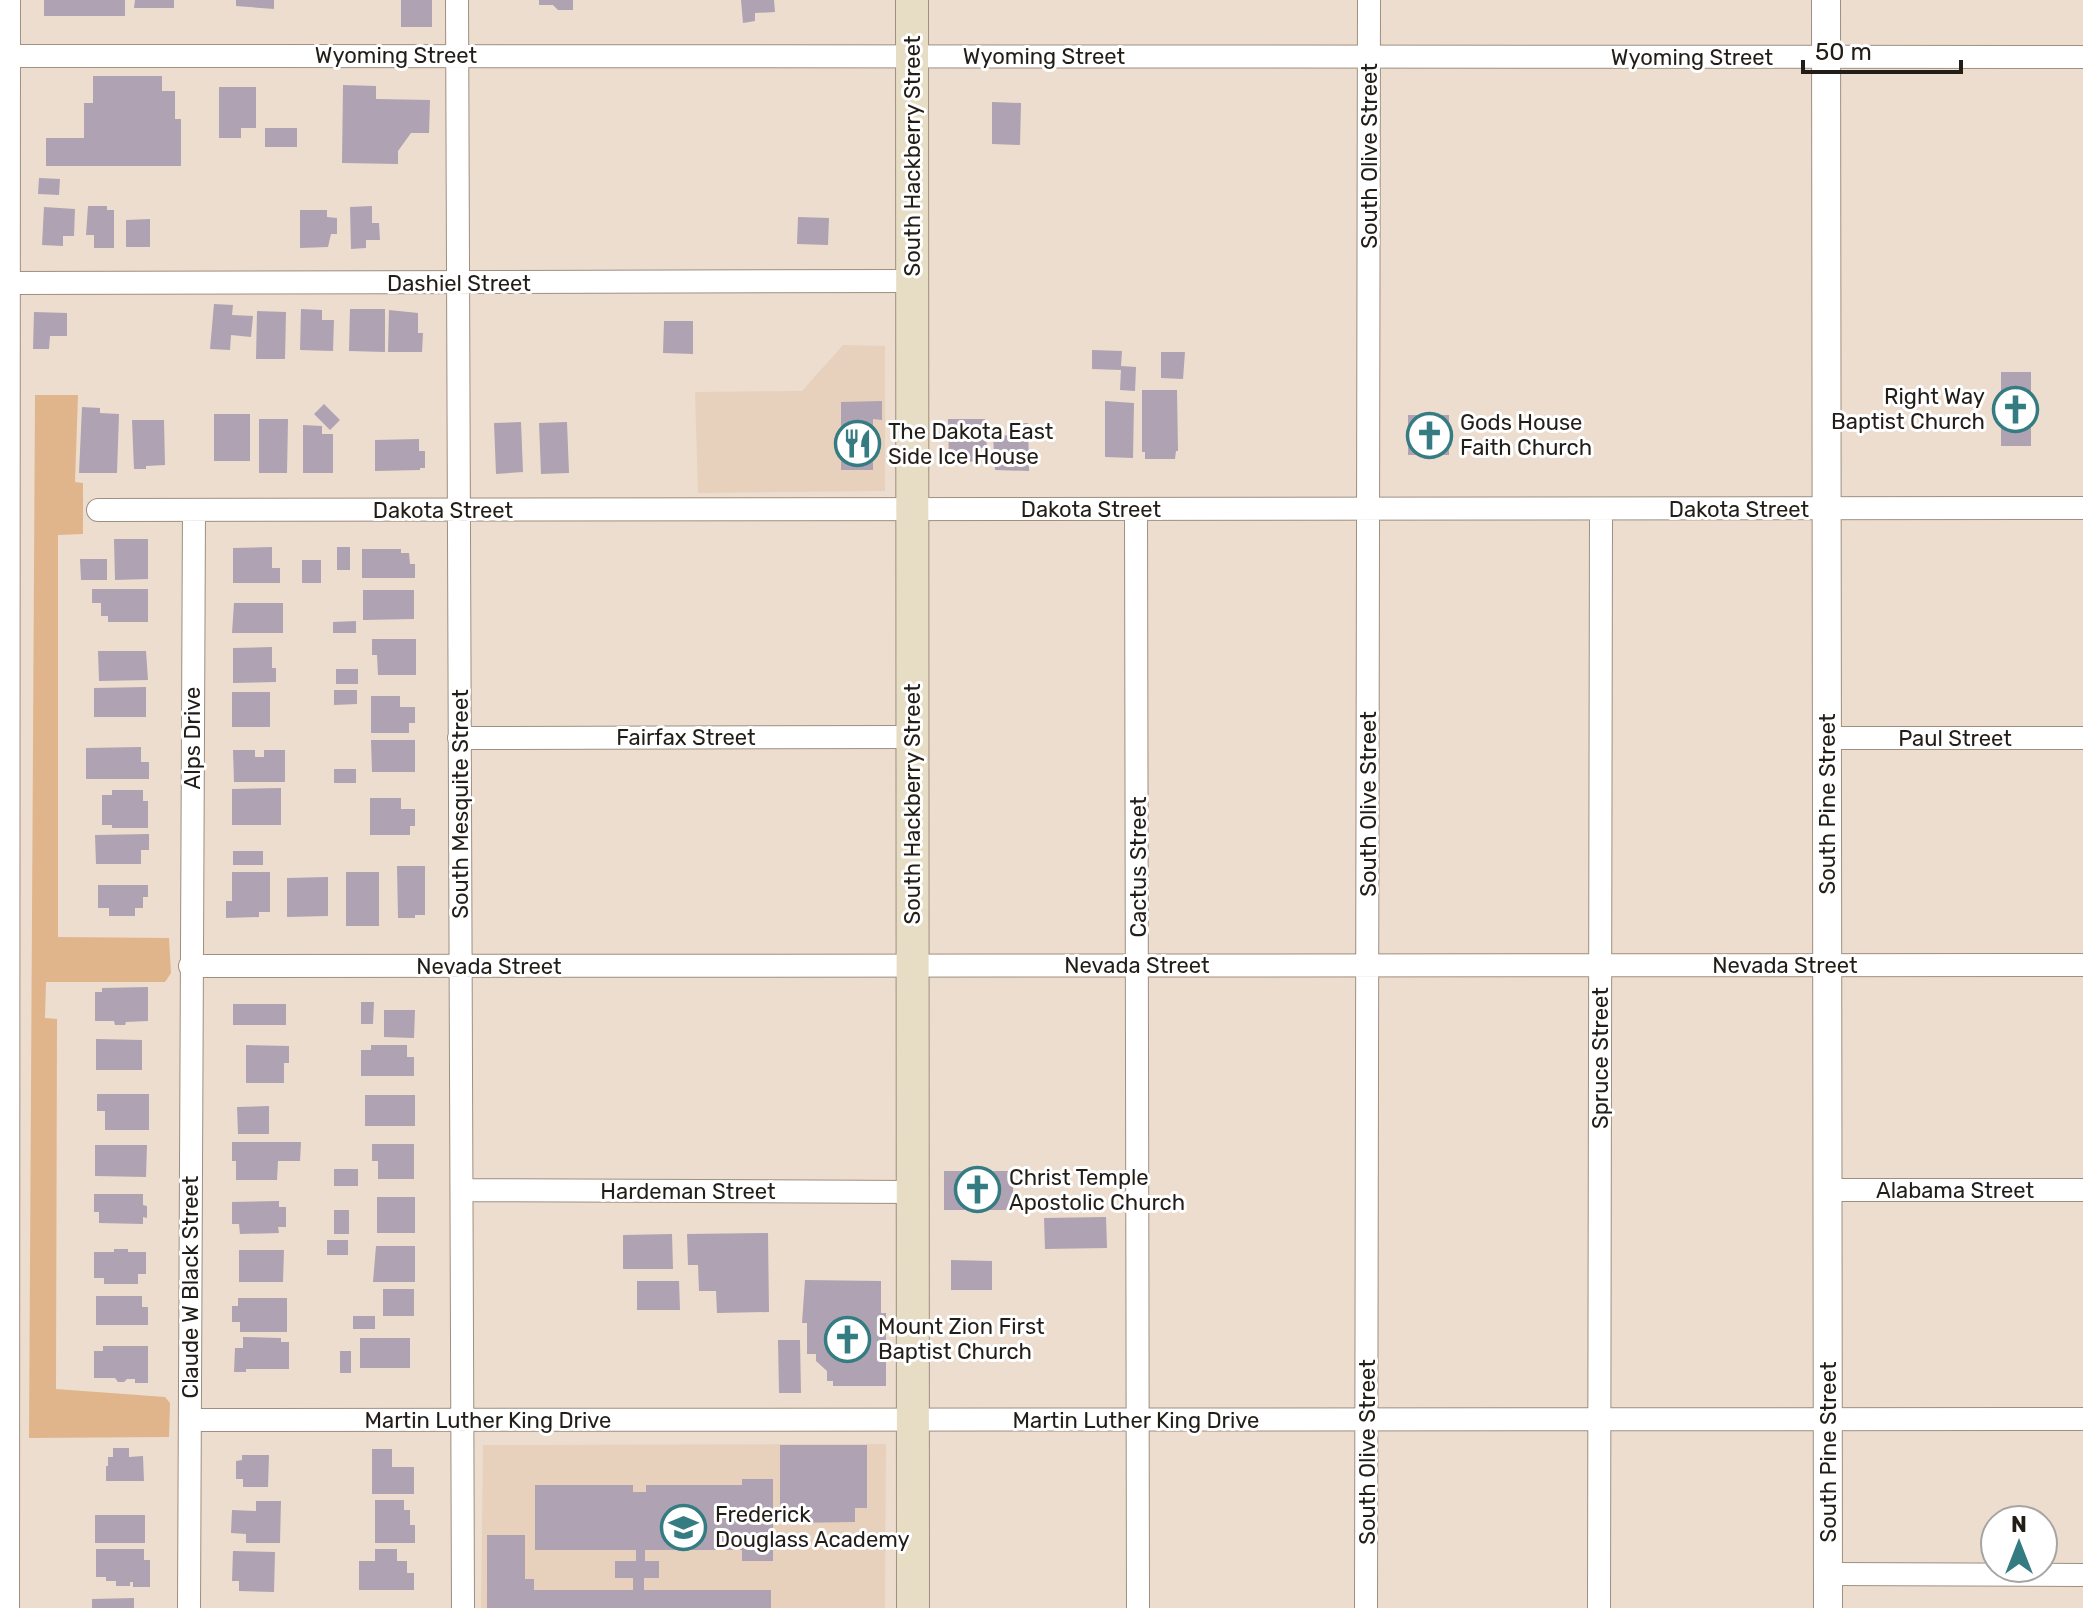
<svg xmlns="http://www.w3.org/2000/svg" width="2083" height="1608" font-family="Rubik,sans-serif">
<rect width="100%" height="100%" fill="#edddcf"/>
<!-- built -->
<path fill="#e7d1bd" d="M 843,345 L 885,346 L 885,491 L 698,493 L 695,392 L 802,391 Z
M 886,1444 L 885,1608 L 481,1608 L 483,1445 Z"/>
<!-- green -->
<path fill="#e0b58c" d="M 35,395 L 78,395 L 75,482 L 83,483 L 83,534 L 58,535 L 58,937 L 169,938 L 171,973 L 165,982 L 46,982 L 45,1018 L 57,1019 L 56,1389 L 165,1397 L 170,1403 L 169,1437 L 29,1438 Z"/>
<!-- building -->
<path fill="#afa2b2" d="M 44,0 L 125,0 L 125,16 L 44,16 Z
M 135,0 L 174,0 L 174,8 L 134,8 Z
M 236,0 L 274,0 L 274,9 L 236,6 Z
M 401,0 L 432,0 L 432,27 L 401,27 Z
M 539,0 L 573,0 L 573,10 L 558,10 L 553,5 L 539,5 Z
M 741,0 L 774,0 L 775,12 L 755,13 L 755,21 L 743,23 Z
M 93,76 L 162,76 L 162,91 L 175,91 L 175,119 L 181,119 L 181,166 L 46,166 L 46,138 L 84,138 L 84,103 L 93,103 Z
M 343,85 L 376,86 L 376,99 L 430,100 L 429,133 L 411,133 L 398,151 L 398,164 L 342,163 Z
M 219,87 L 256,87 L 256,128 L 241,128 L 241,138 L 219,138 Z
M 992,102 L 1021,103 L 1020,145 L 992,144 Z
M 265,128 L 297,128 L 297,147 L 265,147 Z
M 39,178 L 60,179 L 59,195 L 38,194 Z
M 88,206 L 107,206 L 107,210 L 114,210 L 114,248 L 94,248 L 94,235 L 86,235 Z
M 372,206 L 372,223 L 379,223 L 380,240 L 366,240 L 366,248 L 351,249 L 350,207 Z
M 44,207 L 75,209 L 74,236 L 63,236 L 63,246 L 42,245 Z
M 300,210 L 327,210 L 327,217 L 337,218 L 337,234 L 331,234 L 328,247 L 300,248 Z
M 798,217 L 829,218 L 828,245 L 797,244 Z
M 150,219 L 150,247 L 126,247 L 126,220 Z
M 214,304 L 233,305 L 232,315 L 253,316 L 251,337 L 231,335 L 230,350 L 210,349 Z
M 301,309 L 322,310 L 322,320 L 334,320 L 333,351 L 300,350 Z
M 350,309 L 385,309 L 385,352 L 349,351 Z
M 389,310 L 418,313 L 418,333 L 423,333 L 422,352 L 388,352 Z
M 257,311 L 286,312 L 285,359 L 256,359 Z
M 34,312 L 67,313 L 67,336 L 50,336 L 49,349 L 33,349 Z
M 664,321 L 693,321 L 693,354 L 663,353 Z
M 1092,350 L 1122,351 L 1121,366 L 1136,367 L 1135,391 L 1120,390 L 1121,370 L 1092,369 Z
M 1161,352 L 1185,352 L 1183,379 L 1161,378 Z
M 2001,372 L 2031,372 L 2031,446 L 2001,446 Z
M 1142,390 L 1177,390 L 1178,451 L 1176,451 L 1175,459 L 1145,459 L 1145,452 L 1142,452 Z
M 882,401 L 882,420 L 873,419 L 873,470 L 841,470 L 841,402 Z
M 1105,401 L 1134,403 L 1133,458 L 1105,457 Z
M 324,404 L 340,420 L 330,430 L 314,414 Z
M 82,407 L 100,408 L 100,413 L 119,414 L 117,473 L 79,473 Z
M 214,414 L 250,414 L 250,461 L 214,461 Z
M 1408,415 L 1449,415 L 1449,455 L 1408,455 Z
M 259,419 L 288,419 L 287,473 L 259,473 Z
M 948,419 L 985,419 L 987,448 L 981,448 L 981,461 L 949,463 Z
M 132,420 L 164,420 L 165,465 L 146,466 L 146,469 L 134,469 Z
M 521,422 L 523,472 L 496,474 L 494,423 Z
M 567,422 L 569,473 L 541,474 L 539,423 Z
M 1012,423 L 1028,423 L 1029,471 L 995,470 L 993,436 L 1013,435 Z
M 303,425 L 322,426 L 322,434 L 333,434 L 333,473 L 303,473 Z
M 419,439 L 419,451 L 425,451 L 425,468 L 420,468 L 420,470 L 375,471 L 375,440 Z
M 114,539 L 148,539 L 148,579 L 115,580 Z
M 272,547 L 272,568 L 280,568 L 280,583 L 233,583 L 233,548 Z
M 337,547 L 350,547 L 350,570 L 337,570 Z
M 362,549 L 401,549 L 401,553 L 409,553 L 410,564 L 415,564 L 415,578 L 362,578 Z
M 80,559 L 107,559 L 107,580 L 81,580 Z
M 302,560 L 321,560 L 321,583 L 302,583 Z
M 92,589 L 148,589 L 148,622 L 108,622 L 108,616 L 101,616 L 101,603 L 92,603 Z
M 363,590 L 414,590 L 414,619 L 363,620 Z
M 234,603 L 283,603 L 283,633 L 232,633 Z
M 356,621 L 356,633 L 333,633 L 333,622 Z
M 372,639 L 416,639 L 416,675 L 378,675 L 377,655 L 372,655 Z
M 272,647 L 272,668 L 276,668 L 276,682 L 233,683 L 233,648 Z
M 98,651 L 146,651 L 148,680 L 99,681 Z
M 336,669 L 358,669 L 358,684 L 336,684 Z
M 146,687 L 146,717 L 94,717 L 94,688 Z
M 334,690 L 357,690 L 357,704 L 334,705 Z
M 232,692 L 270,692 L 270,727 L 232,727 Z
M 371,696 L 400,696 L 400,707 L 415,707 L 415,723 L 409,723 L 409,733 L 371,733 Z
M 371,740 L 415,740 L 415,772 L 372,772 Z
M 141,747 L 141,762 L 149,762 L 149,779 L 86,779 L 86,748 Z
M 233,750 L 255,750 L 255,757 L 264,757 L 264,750 L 285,750 L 285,782 L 234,782 Z
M 334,769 L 356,769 L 356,783 L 334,783 Z
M 281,788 L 281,825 L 232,825 L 232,789 Z
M 112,790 L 143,790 L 143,801 L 148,801 L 148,828 L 112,828 L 112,825 L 102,825 L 102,795 L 112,795 Z
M 370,798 L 401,798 L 401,809 L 415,809 L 415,826 L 410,826 L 410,835 L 370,835 Z
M 149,834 L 149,850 L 141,850 L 141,864 L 96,864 L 95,835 Z
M 233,851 L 263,851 L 263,865 L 233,865 Z
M 397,866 L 425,866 L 425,915 L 415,915 L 415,918 L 398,918 Z
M 232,872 L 270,872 L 270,912 L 259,912 L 259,917 L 226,918 L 226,901 L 232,901 Z
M 346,872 L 379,872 L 379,926 L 346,926 Z
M 328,877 L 328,916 L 287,917 L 287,878 Z
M 98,885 L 148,885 L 148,897 L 143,897 L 143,908 L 135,908 L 135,916 L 109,916 L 109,908 L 98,908 Z
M 148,987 L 148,1021 L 126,1022 L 125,1025 L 115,1025 L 114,1021 L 95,1021 L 95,992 L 102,992 L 102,988 Z
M 361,1002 L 374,1002 L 373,1024 L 361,1024 Z
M 233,1004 L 286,1004 L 286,1025 L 233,1025 Z
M 384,1010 L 415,1010 L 414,1038 L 384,1037 Z
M 96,1039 L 142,1040 L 142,1070 L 96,1070 Z
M 246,1045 L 289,1046 L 289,1063 L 284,1063 L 284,1083 L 246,1083 Z
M 371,1045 L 407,1045 L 407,1057 L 414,1057 L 414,1076 L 361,1076 L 361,1050 L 371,1050 Z
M 97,1094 L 149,1094 L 149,1130 L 105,1130 L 105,1111 L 97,1111 Z
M 365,1095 L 415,1095 L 415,1126 L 365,1126 Z
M 269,1106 L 269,1134 L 238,1134 L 237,1107 Z
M 232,1142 L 301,1142 L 300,1161 L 278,1161 L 277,1180 L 236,1180 L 236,1161 L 232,1161 Z
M 372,1144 L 414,1144 L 414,1179 L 378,1179 L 378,1161 L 372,1161 Z
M 95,1145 L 147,1145 L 146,1177 L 95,1176 Z
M 334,1169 L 358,1169 L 358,1186 L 334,1186 Z
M 944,1171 L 1013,1171 L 1013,1210 L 944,1210 Z
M 94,1194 L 143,1194 L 143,1205 L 147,1206 L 147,1218 L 143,1217 L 143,1224 L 99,1223 L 99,1212 L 94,1212 Z
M 377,1197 L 415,1197 L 415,1233 L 377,1233 Z
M 279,1201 L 279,1207 L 286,1207 L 286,1227 L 278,1227 L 279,1233 L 240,1234 L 239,1224 L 232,1224 L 232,1202 Z
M 334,1210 L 349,1210 L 349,1234 L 334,1234 Z
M 1106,1217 L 1107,1248 L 1045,1249 L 1044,1218 Z
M 768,1233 L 769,1312 L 717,1313 L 716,1291 L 699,1291 L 698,1265 L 688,1265 L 687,1234 Z
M 672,1234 L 673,1269 L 623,1269 L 623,1235 Z
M 327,1240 L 348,1240 L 348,1255 L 327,1255 Z
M 376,1246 L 415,1246 L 415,1282 L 373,1282 Z
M 114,1249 L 128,1249 L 128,1252 L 146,1252 L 146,1274 L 138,1274 L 138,1284 L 104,1284 L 104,1278 L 94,1278 L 94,1252 L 114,1252 Z
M 239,1250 L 284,1250 L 283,1282 L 239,1282 Z
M 951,1260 L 992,1261 L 992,1290 L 951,1290 Z
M 805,1280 L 881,1281 L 881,1313 L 886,1313 L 886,1386 L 833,1386 L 833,1381 L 827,1381 L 827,1371 L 816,1361 L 816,1354 L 807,1354 L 807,1323 L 802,1323 Z
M 637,1281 L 679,1281 L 680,1310 L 637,1310 Z
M 383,1289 L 414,1289 L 414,1316 L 383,1316 Z
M 96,1296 L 142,1296 L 142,1307 L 148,1307 L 148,1325 L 96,1325 Z
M 238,1298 L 287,1298 L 287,1332 L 240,1332 L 240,1322 L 232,1322 L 232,1306 L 238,1306 Z
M 353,1316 L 375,1316 L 375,1329 L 353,1329 Z
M 243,1337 L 281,1338 L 281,1342 L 289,1342 L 289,1369 L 246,1369 L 246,1372 L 234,1372 L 235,1348 L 243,1348 Z
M 360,1338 L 410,1338 L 410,1368 L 360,1368 Z
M 778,1340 L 800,1340 L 801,1393 L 779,1393 Z
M 103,1346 L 148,1346 L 148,1383 L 135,1383 L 135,1379 L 127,1379 L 124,1382 L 118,1382 L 115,1378 L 94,1378 L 94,1351 L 103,1351 Z
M 340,1351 L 351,1351 L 351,1373 L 340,1373 Z
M 780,1445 L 867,1445 L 867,1508 L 855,1508 L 855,1522 L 792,1523 L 792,1508 L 780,1508 Z
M 113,1448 L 129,1448 L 129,1457 L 143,1456 L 144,1481 L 106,1481 L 106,1466 L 108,1466 L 108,1457 L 113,1457 Z
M 372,1449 L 392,1449 L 392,1467 L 414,1467 L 414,1494 L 372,1494 Z
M 242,1455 L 269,1455 L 268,1487 L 243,1487 L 243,1479 L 236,1479 L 236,1461 L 242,1460 Z
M 742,1479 L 773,1479 L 773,1561 L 742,1561 L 742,1550 L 645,1550 L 645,1561 L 659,1561 L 659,1578 L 644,1578 L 644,1590 L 771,1590 L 771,1608 L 487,1608 L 487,1535 L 525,1535 L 525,1579 L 534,1579 L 534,1590 L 633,1590 L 633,1578 L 615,1578 L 615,1561 L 636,1561 L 636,1550 L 535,1550 L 535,1485 L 633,1485 L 633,1492 L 646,1492 L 646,1485 L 742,1485 Z
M 375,1500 L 404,1500 L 404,1510 L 410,1510 L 410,1525 L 415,1525 L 415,1543 L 375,1543 Z
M 256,1501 L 281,1501 L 280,1543 L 246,1543 L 246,1534 L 231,1533 L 232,1510 L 256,1511 Z
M 95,1515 L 145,1515 L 145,1543 L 95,1543 Z
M 96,1549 L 144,1549 L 144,1560 L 150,1560 L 150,1587 L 133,1587 L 133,1582 L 130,1582 L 130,1586 L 116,1586 L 116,1581 L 106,1581 L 106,1577 L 96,1577 Z
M 375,1549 L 397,1549 L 397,1561 L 407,1561 L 407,1573 L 414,1573 L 414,1590 L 359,1590 L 359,1561 L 375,1561 Z
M 233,1551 L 275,1552 L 274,1592 L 239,1591 L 239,1581 L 232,1581 Z
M 134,1598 L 134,1608 L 92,1608 L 92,1599 Z"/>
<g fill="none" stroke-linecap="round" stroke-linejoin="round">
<defs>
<path id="minor" d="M 457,0 L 463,1608
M 6,56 L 2083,57
M 6,283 L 912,281
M 1136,509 L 1138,1608
M 98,510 L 2083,508
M 459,738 L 913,737
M 1827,738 L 2083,738
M 190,966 L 2083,965
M 463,1190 L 913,1192
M 1828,1190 L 2083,1190
M 190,1420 L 2083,1419
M 1828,1574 L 2083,1575
M 189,1608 L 194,510
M 1366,1608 L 1369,0
M 1599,1608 L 1601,509"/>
<path id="tertiary" d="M 1826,0 L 1828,1608
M 5,1608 L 6,0"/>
<path id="secondary" d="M 912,0 L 913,1608"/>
</defs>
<!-- minor casing -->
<use href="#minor" stroke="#9e8f81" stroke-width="24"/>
<!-- tertiary casing -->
<use href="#tertiary" stroke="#9e8f81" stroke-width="30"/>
<!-- secondary casing -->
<use href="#secondary" stroke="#9e8f81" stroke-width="34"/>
<!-- minor -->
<use href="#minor" stroke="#fff" stroke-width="22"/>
<!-- tertiary -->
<use href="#tertiary" stroke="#fff" stroke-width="28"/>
<!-- secondary -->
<use href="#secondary" stroke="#e7ddc5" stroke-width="32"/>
</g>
<!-- icons -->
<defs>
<symbol id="church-ring" viewBox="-11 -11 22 22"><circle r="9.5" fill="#fff" stroke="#347c82" stroke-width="1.5"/><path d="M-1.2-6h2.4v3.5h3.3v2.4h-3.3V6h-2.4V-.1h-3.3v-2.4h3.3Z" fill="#347c82"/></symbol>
<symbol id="restaurant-ring" viewBox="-11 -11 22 22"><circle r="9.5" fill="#fff" stroke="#347c82" stroke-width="1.5"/><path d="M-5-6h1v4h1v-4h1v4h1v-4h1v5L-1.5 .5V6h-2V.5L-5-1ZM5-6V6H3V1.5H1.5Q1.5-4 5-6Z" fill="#347c82"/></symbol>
<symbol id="school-ring" viewBox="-11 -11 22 22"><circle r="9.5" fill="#fff" stroke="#347c82" stroke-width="1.5"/><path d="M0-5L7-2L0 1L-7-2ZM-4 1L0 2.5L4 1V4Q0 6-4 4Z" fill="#347c82"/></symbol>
</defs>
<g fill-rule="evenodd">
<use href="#church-ring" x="1990" y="384" width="51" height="51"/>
<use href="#church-ring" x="1404" y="410" width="51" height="51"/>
<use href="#restaurant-ring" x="832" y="418" width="51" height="51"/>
<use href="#church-ring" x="952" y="1164" width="51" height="51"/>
<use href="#church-ring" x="822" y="1314" width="51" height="51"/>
<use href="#school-ring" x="658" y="1502" width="51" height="51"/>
</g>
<g text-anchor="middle" stroke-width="6" stroke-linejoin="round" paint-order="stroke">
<!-- street labels -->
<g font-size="22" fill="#221d17" stroke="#fff">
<text x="396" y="63">Wyoming Street</text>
<text x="1044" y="64">Wyoming Street</text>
<text x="1692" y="65">Wyoming Street</text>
<text transform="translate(912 156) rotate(-90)" y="8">South Hackberry Street</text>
<text transform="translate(1369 156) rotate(-90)" y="8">South Olive Street</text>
<text x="459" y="291">Dashiel Street</text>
<text x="1091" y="517">Dakota Street</text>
<text x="1739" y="517">Dakota Street</text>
<text x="443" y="518">Dakota Street</text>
<text x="686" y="745">Fairfax Street</text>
<text transform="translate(192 738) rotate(-90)" y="8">Alps Drive</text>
<text x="1955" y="746">Paul Street</text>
<text transform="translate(460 804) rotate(-90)" y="8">South Mesquite Street</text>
<text transform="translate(912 804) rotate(-90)" y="8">South Hackberry Street</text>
<text transform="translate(1368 804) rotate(-90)" y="8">South Olive Street</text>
<text transform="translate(1827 804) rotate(-90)" y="8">South Pine Street</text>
<text transform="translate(1138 867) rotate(-90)" y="8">Cactus Street</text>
<text x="1137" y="973">Nevada Street</text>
<text x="1785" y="973">Nevada Street</text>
<text x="489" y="974">Nevada Street</text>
<text transform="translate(1600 1058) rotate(-90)" y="8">Spruce Street</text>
<text x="1955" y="1198">Alabama Street</text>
<text x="688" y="1199">Hardeman Street</text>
<text transform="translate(190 1287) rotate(-90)" y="8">Claude W Black Street</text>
<text x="488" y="1428">Martin Luther King Drive</text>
<text x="1136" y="1428">Martin Luther King Drive</text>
<text transform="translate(1367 1452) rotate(-90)" y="8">South Olive Street</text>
<text transform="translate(1828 1452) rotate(-90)" y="8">South Pine Street</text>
</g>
<!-- poi labels -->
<g font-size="22" fill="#221d17" stroke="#fff" text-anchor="start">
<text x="1985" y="404" text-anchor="end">Right Way<tspan x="1985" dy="25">Baptist Church</tspan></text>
<text x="1460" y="430">Gods House<tspan x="1460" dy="25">Faith Church</tspan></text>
<text x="888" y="439">The Dakota East<tspan x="888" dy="25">Side Ice House</tspan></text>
<text x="1009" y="1185">Christ Temple<tspan x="1009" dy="25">Apostolic Church</tspan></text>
<text x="878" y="1334">Mount Zion First<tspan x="878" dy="25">Baptist Church</tspan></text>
<text x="715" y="1522">Frederick<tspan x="715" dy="25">Douglass Academy</tspan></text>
</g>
</g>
<!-- north arrow -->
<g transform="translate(2019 1544)"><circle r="38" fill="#ffffff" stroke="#a7a5a2" stroke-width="2"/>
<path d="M0-6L14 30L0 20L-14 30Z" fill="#347c82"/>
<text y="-12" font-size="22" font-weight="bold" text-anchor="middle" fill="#221d17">N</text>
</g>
<!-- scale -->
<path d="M1803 60v12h158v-12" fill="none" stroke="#221d17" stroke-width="4"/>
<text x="1815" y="60" font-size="24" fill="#221d17" stroke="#ffffff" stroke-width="6" paint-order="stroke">50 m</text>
</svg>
